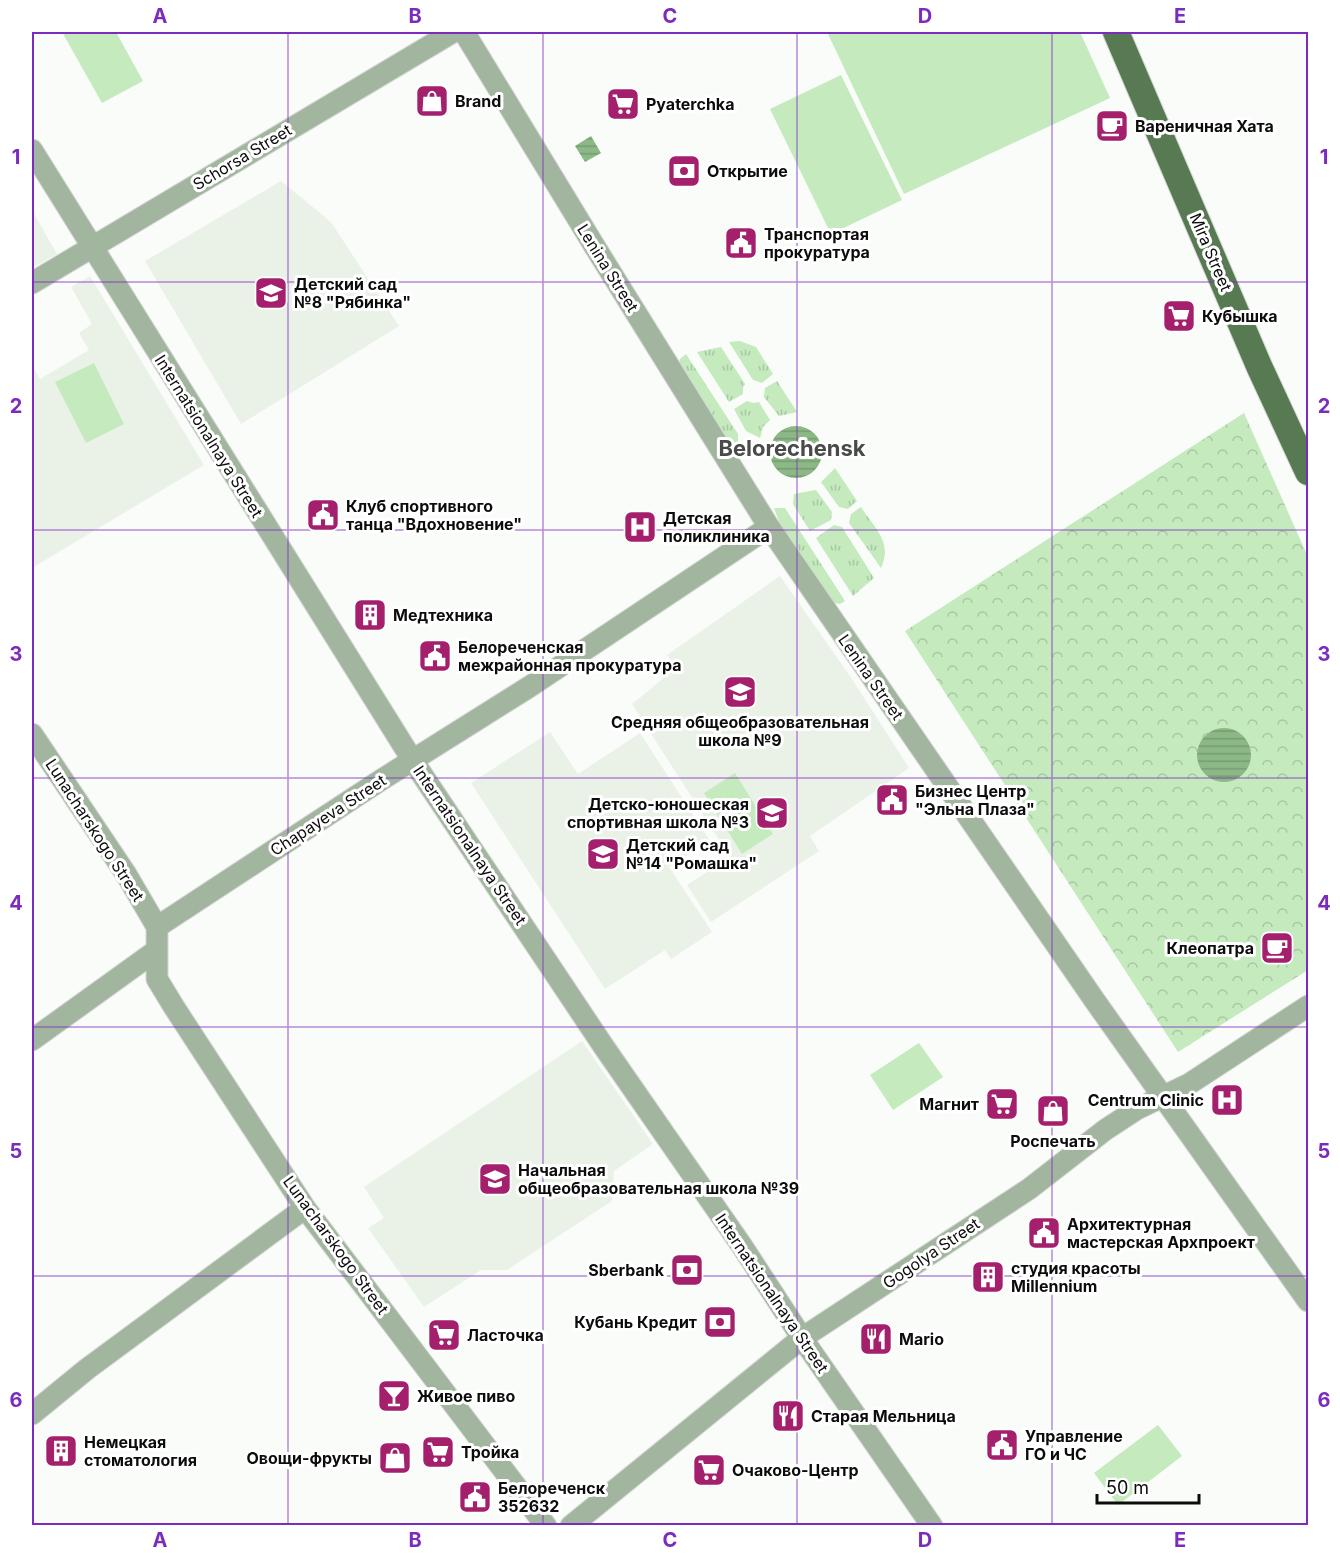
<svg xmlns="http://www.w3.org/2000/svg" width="1340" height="1557" font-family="Inter,sans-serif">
<defs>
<pattern id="grass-tufts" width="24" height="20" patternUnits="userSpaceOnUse" patternTransform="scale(1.5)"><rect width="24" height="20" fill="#c4eabe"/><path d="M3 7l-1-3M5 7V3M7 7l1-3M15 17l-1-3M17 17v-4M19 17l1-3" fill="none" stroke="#a7c8a2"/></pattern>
<pattern id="park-crowns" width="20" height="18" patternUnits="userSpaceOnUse" patternTransform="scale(1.5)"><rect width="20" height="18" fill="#c4eabe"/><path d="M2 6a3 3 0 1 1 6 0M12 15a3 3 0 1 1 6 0" fill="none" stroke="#a7c8a2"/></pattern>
<pattern id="water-rules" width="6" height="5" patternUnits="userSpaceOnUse" patternTransform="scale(1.5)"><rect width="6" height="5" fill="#8cb885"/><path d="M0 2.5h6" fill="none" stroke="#779d72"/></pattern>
</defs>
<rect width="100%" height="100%" fill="#f9fcf9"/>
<!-- built -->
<path fill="#eaf2e8" d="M 281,181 L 331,222 L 399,326 L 241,424 L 145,261 Z
M 32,210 L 57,254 L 32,268 Z
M 90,276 L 204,465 L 32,568 L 32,366 L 40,379 L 89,350 L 79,333 L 92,324 L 71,287 Z
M 780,576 L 852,679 L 909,768 L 810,836 L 819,851 L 711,922 L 687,885 L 730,857 L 632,704 L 676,668 L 667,655 Z
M 550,732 L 578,774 L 640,733 L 710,841 L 669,867 L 712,932 L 671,959 L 665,950 L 605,989 L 471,783 Z
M 582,1041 L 653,1144 L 614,1171 L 612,1201 L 507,1270 L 481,1270 L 424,1307 L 368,1228 L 384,1218 L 364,1187 Z"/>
<!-- grass -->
<path fill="url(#grass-tufts)" d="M 740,341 L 756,347 L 773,374 L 762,383 L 753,380 L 729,342 Z
M 721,347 L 745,384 L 743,388 L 743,394 L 729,402 L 697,352 Z
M 686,354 L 738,434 L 738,453 L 718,435 L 678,369 L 680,359 Z
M 777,381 L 797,412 L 779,416 L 764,397 L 765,388 Z
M 747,401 L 753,403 L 759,402 L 770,420 L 763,427 L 760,438 L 746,431 L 734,409 Z
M 835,468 L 857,501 L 848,509 L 839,507 L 821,482 Z
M 816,490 L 832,512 L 831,520 L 810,531 L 793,504 L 794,494 Z
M 861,507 C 875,529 893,542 881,568 L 849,523 L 851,514 Z
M 774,508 L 785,508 L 845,601 L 840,604 L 830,602 L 787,543 Z
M 834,525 L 842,527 L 874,578 L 853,596 L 816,538 Z"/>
<!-- park -->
<path fill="url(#park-crowns)" d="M 1244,413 L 1308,557 L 1308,970 L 1178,1052 L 905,631 Z"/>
<!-- pitch -->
<path fill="#c4eabe" d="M 62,32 L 116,32 L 143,81 L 102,103 Z
M 827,32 L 1080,32 L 1110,98 L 904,194 Z
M 841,75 L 902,200 L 831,234 L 770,109 Z
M 94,363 L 124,424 L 86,443 L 55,382 Z
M 735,773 L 773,834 L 742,854 L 704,793 Z
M 919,1043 L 943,1077 L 893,1110 L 870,1075 Z
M 1158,1425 L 1182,1456 L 1118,1505 L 1094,1473 Z"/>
<!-- water -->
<path fill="url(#water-rules)" d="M 591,136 L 601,153 L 585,162 L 575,146 Z
M770 452a26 26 0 1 1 52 0a26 26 0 1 1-52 0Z
M1197 755a27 27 0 1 1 54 0a27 27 0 1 1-54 0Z"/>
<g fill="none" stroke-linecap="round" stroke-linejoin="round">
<defs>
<path id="minor" d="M 464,32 L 595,247 L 769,527 L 1095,1001 L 1308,1301
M 32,150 L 413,761 L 604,1047 L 742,1246 L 802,1338 L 932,1526
M 32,283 L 453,32
M 32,734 L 126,874 L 157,927
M 157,927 L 381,780 L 529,687 L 769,527
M 157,927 L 157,979 L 174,1007 L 305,1208 L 546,1526
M 32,1040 L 157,950
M 32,1414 L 87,1369 L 305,1208
M 571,1526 L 802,1338 L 1029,1189 L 1105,1130 L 1137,1109 L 1189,1084 L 1308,1006"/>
<path id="major" d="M 1116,32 L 1259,366 L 1308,472"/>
</defs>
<!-- minor casing -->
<use href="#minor" stroke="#d3d6d3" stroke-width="23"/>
<!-- major casing -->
<use href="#major" stroke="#d3d6d3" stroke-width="28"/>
<!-- minor -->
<use href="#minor" stroke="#a2b59e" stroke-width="21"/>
<!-- major -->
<use href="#major" stroke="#577a52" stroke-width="26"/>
</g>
<!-- grid -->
<path fill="none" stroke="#7b2cbf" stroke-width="1.5" stroke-opacity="0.55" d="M 288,32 L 288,1526M 543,32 L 543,1526M 797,32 L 797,1526M 1052,32 L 1052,1526M 32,282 L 1308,282M 32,530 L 1308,530M 32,778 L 1308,778M 32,1027 L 1308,1027M 32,1276 L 1308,1276"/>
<!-- icons -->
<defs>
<symbol id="shop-square" viewBox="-11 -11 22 22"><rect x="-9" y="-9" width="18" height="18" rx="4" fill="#a4206c" stroke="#fff"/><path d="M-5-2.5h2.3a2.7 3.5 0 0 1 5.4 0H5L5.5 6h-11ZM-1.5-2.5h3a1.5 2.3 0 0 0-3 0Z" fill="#fff"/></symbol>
<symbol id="supermarket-square" viewBox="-11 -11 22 22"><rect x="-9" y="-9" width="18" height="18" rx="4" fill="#a4206c" stroke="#fff"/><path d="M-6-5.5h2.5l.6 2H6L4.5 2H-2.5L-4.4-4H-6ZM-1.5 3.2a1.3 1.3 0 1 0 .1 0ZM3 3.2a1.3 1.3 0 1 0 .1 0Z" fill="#fff"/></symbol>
<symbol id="cafe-square" viewBox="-11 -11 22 22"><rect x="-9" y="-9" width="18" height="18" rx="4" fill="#a4206c" stroke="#fff"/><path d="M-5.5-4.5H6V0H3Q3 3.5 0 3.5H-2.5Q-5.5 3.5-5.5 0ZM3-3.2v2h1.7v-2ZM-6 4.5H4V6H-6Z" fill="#fff"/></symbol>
<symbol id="bank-square" viewBox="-11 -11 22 22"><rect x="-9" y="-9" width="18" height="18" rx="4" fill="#a4206c" stroke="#fff"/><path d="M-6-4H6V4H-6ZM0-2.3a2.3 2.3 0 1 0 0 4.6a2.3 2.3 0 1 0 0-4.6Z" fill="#fff"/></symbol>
<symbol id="civic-square" viewBox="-11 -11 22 22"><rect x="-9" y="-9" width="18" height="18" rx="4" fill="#a4206c" stroke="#fff"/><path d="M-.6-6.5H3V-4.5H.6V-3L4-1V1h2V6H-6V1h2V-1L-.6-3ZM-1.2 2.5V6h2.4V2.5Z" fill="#fff"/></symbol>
<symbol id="school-square" viewBox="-11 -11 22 22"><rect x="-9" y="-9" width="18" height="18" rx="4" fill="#a4206c" stroke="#fff"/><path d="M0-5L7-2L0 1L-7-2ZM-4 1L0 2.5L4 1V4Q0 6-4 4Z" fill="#fff"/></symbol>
<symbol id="hospital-square" viewBox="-11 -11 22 22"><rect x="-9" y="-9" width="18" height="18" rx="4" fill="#a4206c" stroke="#fff"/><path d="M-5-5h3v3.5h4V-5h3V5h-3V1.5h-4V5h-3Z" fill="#fff"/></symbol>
<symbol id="building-square" viewBox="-11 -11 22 22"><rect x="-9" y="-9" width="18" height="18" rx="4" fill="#a4206c" stroke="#fff"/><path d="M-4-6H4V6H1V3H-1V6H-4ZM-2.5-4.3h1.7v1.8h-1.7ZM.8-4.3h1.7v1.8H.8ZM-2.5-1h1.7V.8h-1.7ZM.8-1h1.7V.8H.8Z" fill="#fff"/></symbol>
<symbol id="restaurant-square" viewBox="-11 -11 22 22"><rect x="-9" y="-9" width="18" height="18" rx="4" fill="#a4206c" stroke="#fff"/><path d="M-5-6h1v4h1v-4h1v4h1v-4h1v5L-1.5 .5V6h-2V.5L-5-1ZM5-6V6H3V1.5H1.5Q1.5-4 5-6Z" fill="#fff"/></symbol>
<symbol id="bar-square" viewBox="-11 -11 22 22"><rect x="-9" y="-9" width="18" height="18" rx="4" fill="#a4206c" stroke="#fff"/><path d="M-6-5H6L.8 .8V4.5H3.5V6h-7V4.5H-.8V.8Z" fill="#fff"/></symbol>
</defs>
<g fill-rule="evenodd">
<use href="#shop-square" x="413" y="82" width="38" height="38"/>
<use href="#supermarket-square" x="604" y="85" width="38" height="38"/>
<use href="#cafe-square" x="1093" y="107" width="38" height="38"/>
<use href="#bank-square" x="665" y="152" width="38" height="38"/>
<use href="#civic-square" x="722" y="224" width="38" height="38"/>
<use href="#school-square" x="252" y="274" width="38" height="38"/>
<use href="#supermarket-square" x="1160" y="297" width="38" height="38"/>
<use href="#civic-square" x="304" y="496" width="38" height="38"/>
<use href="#hospital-square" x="621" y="508" width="38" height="38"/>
<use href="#building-square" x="351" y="596" width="38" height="38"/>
<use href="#civic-square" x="416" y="637" width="38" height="38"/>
<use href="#school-square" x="721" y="673" width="38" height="38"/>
<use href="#civic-square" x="873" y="781" width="38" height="38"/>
<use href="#school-square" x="753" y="794" width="38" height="38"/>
<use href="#school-square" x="584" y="835" width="38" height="38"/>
<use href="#cafe-square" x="1258" y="929" width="38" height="38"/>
<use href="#hospital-square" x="1208" y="1081" width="38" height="38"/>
<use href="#supermarket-square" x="983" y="1085" width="38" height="38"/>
<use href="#shop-square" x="1034" y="1092" width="38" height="38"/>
<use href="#school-square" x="476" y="1160" width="38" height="38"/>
<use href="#civic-square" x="1025" y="1214" width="38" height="38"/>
<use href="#bank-square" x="668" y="1251" width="38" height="38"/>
<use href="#building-square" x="969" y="1258" width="38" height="38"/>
<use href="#bank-square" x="701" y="1303" width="38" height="38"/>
<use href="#supermarket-square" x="425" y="1316" width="38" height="38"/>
<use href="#restaurant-square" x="857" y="1320" width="38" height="38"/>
<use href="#bar-square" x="375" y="1377" width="38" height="38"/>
<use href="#restaurant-square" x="769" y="1397" width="38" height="38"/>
<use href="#civic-square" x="983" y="1426" width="38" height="38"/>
<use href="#building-square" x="42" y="1432" width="38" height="38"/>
<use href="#supermarket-square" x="419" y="1433" width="38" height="38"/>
<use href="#shop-square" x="376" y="1439" width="38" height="38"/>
<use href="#supermarket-square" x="690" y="1451" width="38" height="38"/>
<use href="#civic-square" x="456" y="1478" width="38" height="38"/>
</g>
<g text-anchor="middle" stroke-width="6" stroke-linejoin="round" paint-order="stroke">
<!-- poi labels -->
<g font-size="16" font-weight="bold" fill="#0b0c0b" stroke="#fff" text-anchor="start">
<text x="455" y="107">Brand</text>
<text x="646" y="110">Pyaterchka</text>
<text x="1135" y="132">Вареничная Хата</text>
<text x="707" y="177">Открытие</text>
<text x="764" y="240">Транспортая<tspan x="764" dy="18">прокуратура</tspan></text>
<text x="294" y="290">Детский сад<tspan x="294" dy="18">№8 "Рябинка"</tspan></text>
<text x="1202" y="322">Кубышка</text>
<text x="346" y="512">Клуб спортивного<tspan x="346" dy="18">танца "Вдохновение"</tspan></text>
<text x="663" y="524">Детская<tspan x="663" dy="18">поликлиника</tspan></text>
<text x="393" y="621">Медтехника</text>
<text x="458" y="653">Белореченская<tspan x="458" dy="18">межрайонная прокуратура</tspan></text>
<text x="740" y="728" text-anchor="middle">Средняя общеобразовательная<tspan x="740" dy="18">школа №9</tspan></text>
<text x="915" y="797">Бизнес Центр<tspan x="915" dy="18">"Эльна Плаза"</tspan></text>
<text x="749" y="810" text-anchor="end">Детско-юношеская<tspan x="749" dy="18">спортивная школа №3</tspan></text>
<text x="626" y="851">Детский сад<tspan x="626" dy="18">№14 "Ромашка"</tspan></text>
<text x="1254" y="954" text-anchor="end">Клеопатра</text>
<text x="1204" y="1106" text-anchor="end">Centrum Clinic</text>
<text x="979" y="1110" text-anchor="end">Магнит</text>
<text x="1053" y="1147" text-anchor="middle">Роспечать</text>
<text x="518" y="1176">Начальная<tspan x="518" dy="18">общеобразовательная школа №39</tspan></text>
<text x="1067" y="1230">Архитектурная<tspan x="1067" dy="18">мастерская Архпроект</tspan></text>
<text x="1011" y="1274">студия красоты<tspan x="1011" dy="18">Millennium</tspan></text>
<text x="664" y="1276" text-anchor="end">Sberbank</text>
<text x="697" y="1328" text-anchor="end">Кубань Кредит</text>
<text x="467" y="1341">Ласточка</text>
<text x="899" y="1345">Mario</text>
<text x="417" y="1402">Живое пиво</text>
<text x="811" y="1422">Старая Мельница</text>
<text x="1025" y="1442">Управление<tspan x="1025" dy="18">ГО и ЧС</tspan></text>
<text x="84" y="1448">Немецкая<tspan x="84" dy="18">стоматология</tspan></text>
<text x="461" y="1458">Тройка</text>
<text x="372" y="1464" text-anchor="end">Овощи-фрукты</text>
<text x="732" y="1476">Очаково-Центр</text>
<text x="498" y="1494">Белореченск<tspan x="498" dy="18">352632</tspan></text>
</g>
<!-- street labels -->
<g font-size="16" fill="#0b0c0b" stroke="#fff">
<text transform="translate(242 157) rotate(-31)" y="6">Schorsa Street</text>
<text transform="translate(1211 252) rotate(67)" y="6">Mira Street</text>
<text transform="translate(608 268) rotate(58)" y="6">Lenina Street</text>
<text transform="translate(209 436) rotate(58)" y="6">Internatsionalnaya Street</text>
<text transform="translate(871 677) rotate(55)" y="6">Lenina Street</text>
<text transform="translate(328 815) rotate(-33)" y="6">Chapayeva Street</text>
<text transform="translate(95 830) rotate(57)" y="6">Lunacharskogo Street</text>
<text transform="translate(470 845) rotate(56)" y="6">Internatsionalnaya Street</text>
<text transform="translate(336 1245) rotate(54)" y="6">Lunacharskogo Street</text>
<text transform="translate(931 1253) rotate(-34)" y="6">Gogolya Street</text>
<text transform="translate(772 1293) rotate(56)" y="6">Internatsionalnaya Street</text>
</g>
<!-- district labels -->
<g font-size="22" font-weight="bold" fill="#494b49" stroke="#fff">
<text x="792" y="456">Belorechensk</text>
</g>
</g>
<!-- border -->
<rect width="1340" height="1557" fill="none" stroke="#ffffff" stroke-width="66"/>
<!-- scale -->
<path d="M1097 1494v9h102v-9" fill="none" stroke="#0b0c0b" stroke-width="3"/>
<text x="1106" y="1494" font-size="18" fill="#0b0c0b" stroke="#ffffff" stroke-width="4.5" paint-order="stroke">50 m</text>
<rect x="33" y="33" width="1274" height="1491" fill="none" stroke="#7b2cbf" stroke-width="2"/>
<g font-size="20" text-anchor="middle" font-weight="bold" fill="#7b2cbf">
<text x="160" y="23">A</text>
<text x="415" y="23">B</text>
<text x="670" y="23">C</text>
<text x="925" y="23">D</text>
<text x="1180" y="23">E</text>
<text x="16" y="164">1</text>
<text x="1324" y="164">1</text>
<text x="16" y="413">2</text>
<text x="1324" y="413">2</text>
<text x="16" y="661">3</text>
<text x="1324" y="661">3</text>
<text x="16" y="910">4</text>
<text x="1324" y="910">4</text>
<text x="16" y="1158">5</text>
<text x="1324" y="1158">5</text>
<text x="16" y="1407">6</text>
<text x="1324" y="1407">6</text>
<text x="160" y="1547">A</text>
<text x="415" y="1547">B</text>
<text x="670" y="1547">C</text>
<text x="925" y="1547">D</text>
<text x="1180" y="1547">E</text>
</g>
</svg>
